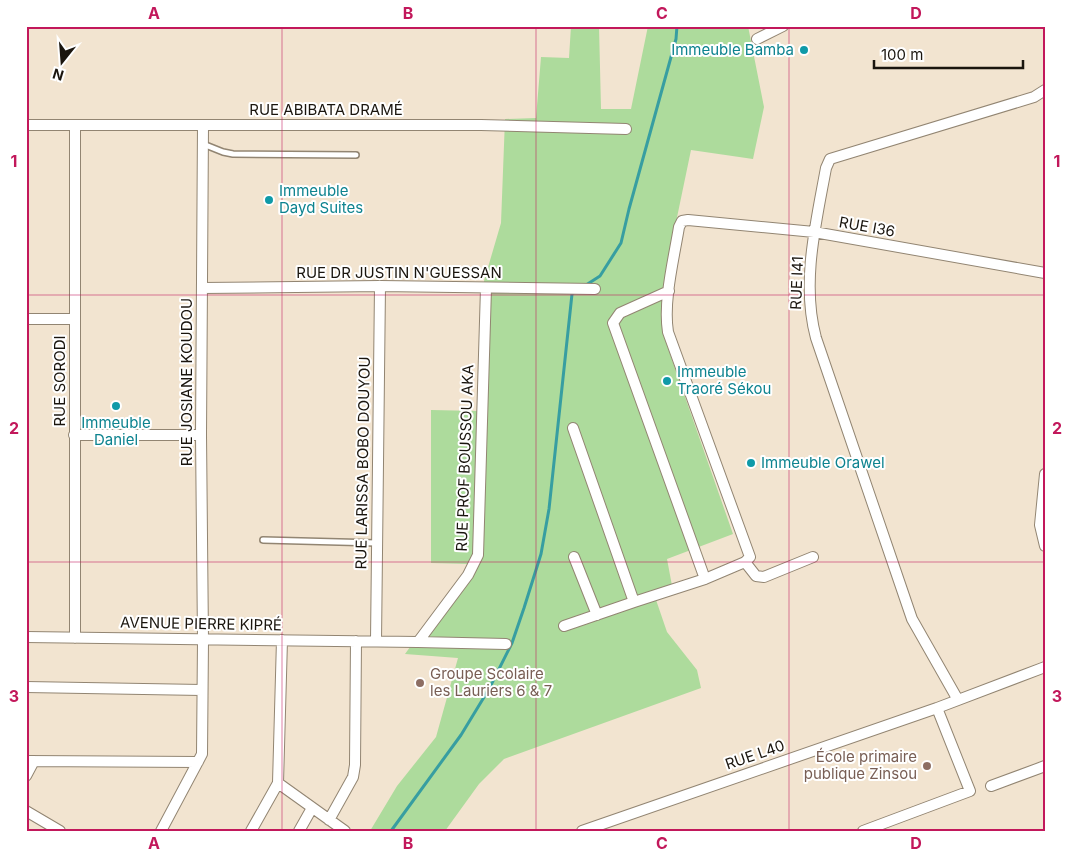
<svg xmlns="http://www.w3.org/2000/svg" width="1071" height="857" font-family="Inter,sans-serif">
<rect width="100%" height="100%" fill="#f2e4d0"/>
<!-- green -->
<path fill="#addb9c" d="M 571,26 L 599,26 L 601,109 L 631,109 L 648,26 L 748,26 L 764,107 L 753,159 L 691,150 L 675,227 L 662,331 L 733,534 L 667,559 L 673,591 L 654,594 L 667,632 L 697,670 L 701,688 L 504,759 L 479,784 L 445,831 L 370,831 L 397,786 L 436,737 L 458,658 L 405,654 L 470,564 L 431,563 L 431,410 L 479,411 L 484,281 L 501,223 L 505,119 L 536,118 L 541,57 L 569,58 Z"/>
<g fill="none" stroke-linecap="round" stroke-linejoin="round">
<!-- stream -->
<path stroke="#379ea1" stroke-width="3" d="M 586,285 L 600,276 L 621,243 L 629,209 L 676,39 L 677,26
M 391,831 L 461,735 L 489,689 L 512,643 L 524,608 L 541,554 L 549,509 L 572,294 L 576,291"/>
<defs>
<path id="lane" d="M 203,144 L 223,152 L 233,154 L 356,155
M 263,540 L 377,543"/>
<path id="street" d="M 757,39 L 783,26
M 26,125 L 481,125 L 626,129
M 202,288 L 380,286 L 595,289
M 669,291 L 620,313 L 613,323 L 705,579
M 26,319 L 75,319
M 573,428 L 634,602 L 705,579 L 745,562 L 750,557 L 668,332 C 663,301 674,258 679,227 L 682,221 L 688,220 L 814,232 L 1045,273
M 74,435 L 201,435
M 1045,474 L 1040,525 L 1045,546
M 574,557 L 597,615
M 745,562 L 756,576 L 764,577 L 813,557
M 564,626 L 634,602
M 26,637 L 418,642 L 506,644
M 75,638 L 75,125
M 376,641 L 380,286
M 418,642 L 468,575 L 478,555 L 486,288
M 26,687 L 202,690
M 958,700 L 912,619 L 816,338 C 801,283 816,223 826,168 L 830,159 L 1034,97 L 1045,90
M 26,761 L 198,762
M 26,776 L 34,761
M 278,783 L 345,831
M 991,786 L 1045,766
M 26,811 L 60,831
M 329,820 L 353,777 L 355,765 L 356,641
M 161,831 L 202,754 L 203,640 L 201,435 L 203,125
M 251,831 L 278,783 L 282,640
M 299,831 L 312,808
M 582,831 L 937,708 L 1045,667
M 863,831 L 970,791 L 937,708"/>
</defs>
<!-- lane casing -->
<use href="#lane" stroke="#928572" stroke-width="8"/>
<!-- street casing -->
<use href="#street" stroke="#928572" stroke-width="12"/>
<!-- lane -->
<use href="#lane" stroke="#fff" stroke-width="5"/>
<!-- street -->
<use href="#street" stroke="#fff" stroke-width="10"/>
</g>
<!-- grid -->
<path fill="none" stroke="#c2185b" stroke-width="1" stroke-opacity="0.55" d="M 282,26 L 282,831M 536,26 L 536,831M 789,26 L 789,831M 26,295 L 1045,295M 26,562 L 1045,562"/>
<!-- markers -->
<g fill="#0f9aa8" stroke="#fff" stroke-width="2">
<circle cx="804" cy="50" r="5"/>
<circle cx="269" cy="200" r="5"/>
<circle cx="667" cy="381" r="5"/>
<circle cx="116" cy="406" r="5"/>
<circle cx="751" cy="463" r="5"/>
</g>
<g fill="#8d6e63" stroke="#fff" stroke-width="2">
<circle cx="420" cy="683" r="5"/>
<circle cx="927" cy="766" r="5"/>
</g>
<g text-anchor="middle" stroke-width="4" stroke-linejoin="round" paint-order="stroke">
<!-- culture labels -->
<g font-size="15" fill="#0d838f" stroke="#fff" text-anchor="start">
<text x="794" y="55" text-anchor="end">Immeuble Bamba</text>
<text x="279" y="196">Immeuble<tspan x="279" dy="17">Dayd Suites</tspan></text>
<text x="677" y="377">Immeuble<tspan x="677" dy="17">Traoré Sékou</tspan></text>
<text x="116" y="428" text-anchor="middle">Immeuble<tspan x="116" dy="17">Daniel</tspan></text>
<text x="761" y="468">Immeuble Orawel</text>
</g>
<!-- street labels -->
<g font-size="15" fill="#1a150e" stroke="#fff">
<text x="326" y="115">RUE ABIBATA DRAMÉ</text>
<text transform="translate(867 227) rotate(10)" y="5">RUE I36</text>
<text x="399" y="278">RUE DR JUSTIN N'GUESSAN</text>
<text transform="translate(797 283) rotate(-88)" y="5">RUE I41</text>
<text transform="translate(60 381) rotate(-90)" y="5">RUE SORODI</text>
<text transform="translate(187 382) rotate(-90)" y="5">RUE JOSIANE KOUDOU</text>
<text transform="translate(465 458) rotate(-88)" y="5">RUE PROF BOUSSOU AKA</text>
<text transform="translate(363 463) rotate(-89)" y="5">RUE LARISSA BOBO DOUYOU</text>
<text transform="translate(201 624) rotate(1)" y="5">AVENUE PIERRE KIPRÉ</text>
<text transform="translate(755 755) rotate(-19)" y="5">RUE L40</text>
</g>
<!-- education labels -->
<g font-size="15" fill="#785e54" stroke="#fff" text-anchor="start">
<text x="430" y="679">Groupe Scolaire<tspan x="430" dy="17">les Lauriers 6 &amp; 7</tspan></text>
<text x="917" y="762" text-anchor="end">École primaire<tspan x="917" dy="17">publique Zinsou</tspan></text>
</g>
</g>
<!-- border -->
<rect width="1071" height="857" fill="none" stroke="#ffffff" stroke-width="55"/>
<!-- north arrow -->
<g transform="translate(62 62) rotate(197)" stroke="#ffffff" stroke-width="4" paint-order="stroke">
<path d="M0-4L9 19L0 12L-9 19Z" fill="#1a150e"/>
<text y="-8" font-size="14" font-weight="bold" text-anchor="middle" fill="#1a150e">N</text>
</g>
<!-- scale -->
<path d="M874 60v8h149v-8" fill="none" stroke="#1a150e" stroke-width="2.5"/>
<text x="881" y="60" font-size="15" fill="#1a150e" stroke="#ffffff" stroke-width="4" paint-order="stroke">100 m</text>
<rect x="28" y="28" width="1016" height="802" fill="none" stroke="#c2185b" stroke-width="2"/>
<g font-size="16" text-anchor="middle" font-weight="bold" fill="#c2185b">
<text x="154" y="19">A</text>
<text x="408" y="19">B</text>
<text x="662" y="19">C</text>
<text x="916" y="19">D</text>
<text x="14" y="167">1</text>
<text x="1057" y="167">1</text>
<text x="14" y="434">2</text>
<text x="1057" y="434">2</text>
<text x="14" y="702">3</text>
<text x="1057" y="702">3</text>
<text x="154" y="849">A</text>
<text x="408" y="849">B</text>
<text x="662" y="849">C</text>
<text x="916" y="849">D</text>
</g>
</svg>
